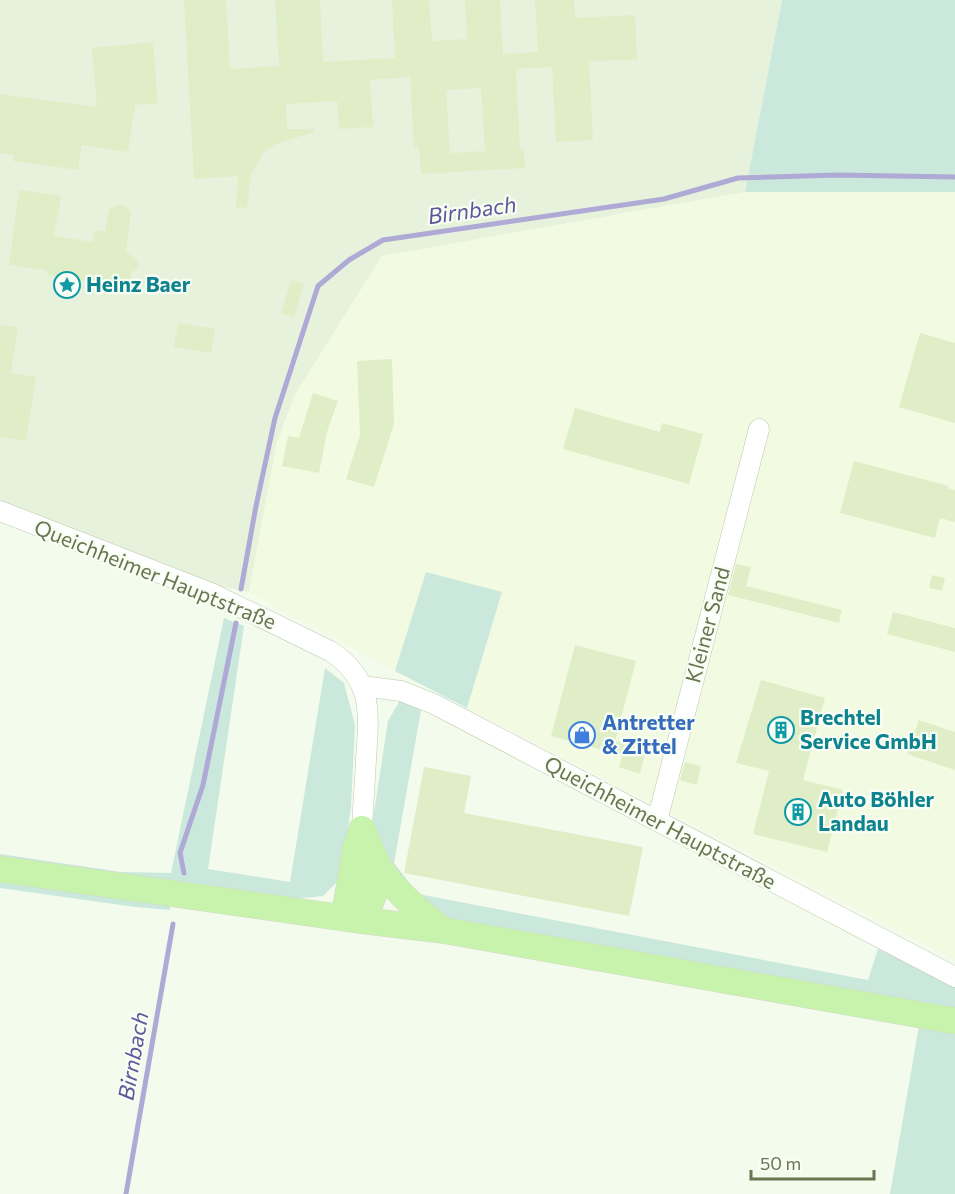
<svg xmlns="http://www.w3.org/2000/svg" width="955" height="1194" font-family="Commissioner,sans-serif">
<rect width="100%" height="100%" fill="#f3fbed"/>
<!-- residential -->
<path fill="#e7f2dc" d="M 0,0 L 782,0 L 745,192 L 382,256 L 295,395 L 277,442 L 249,592 L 175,578 L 0,512 Z"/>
<!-- commercial -->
<path fill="#f3fae2" d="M 745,192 L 955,192 L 955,960 L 467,708 L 502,593 L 426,572 L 395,671 L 249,592 L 277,442 L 295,395 L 382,256 Z"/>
<!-- green -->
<path fill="#cbe8dc" d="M 782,0 L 955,0 L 955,192 L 745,192 Z
M 426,572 L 502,592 L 467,708 L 395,671 Z
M 224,618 L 244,626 L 208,869 L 290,882 L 325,668 L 344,683 L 355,725 L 351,807 L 341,878 L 323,896 L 291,899 L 169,880 L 114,877 L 0,860 L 0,854 L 121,872 L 171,873 Z
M 400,700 L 421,710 L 394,863 L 418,894 L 868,980 L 878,949 L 955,986 L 955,1009 L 426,915 L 390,876 L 372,825 L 388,721 Z
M 0,878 L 170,904 L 170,910 L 135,907 L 0,888 Z
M 921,1014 L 955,1021 L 955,1194 L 890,1194 Z"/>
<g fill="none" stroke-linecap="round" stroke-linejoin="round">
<!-- stream -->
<path stroke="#afa9d5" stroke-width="5" d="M 241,589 L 256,506 L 275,418 L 318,286 L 349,260 L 383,240 L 664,199 L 738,178 L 838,175 L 955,177
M 184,873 L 180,853 L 203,785 L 236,623
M 126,1194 L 173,924"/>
</g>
<!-- building -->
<path fill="#dfeec7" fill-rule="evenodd" d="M 184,0 L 226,0 L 230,69 L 279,66 L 275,0 L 320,0 L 323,62 L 395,58 L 392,0 L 429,0 L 432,41 L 467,39 L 465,0 L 500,0 L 503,54 L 538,52 L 535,0 L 574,0 L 575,18 L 635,15 L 637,60 L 589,61 L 593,140 L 556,142 L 552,67 L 516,69 L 520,149 L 524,149 L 525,168 L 421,174 L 419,147 L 414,147 L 410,77 L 370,80 L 373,127 L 339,129 L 337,101 L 286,104 L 287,129 L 314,129 L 314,132 L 276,144 L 264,152 L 251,175 L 247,208 L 236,207 L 238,176 L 194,179 ZM 481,88 L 485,151 L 450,153 L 446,90 Z
M 153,42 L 158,103 L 135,105 L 128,152 L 82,145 L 78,170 L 13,161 L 14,155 L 0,153 L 0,94 L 97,107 L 92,48 Z
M 19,190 L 61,196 L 54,236 L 93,242 L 95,230 L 105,232 L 109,209 L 122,204 L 131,211 L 126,252 L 134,257 L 138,263 L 137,269 L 131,273 L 129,286 L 126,286 L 122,293 L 116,294 L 110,290 L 108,284 L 48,275 L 46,270 L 9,265 Z
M 291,280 L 304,284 L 294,317 L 281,313 Z
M 178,323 L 215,329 L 211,353 L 174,347 Z
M 0,325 L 18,327 L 11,373 L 36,377 L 26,441 L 0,437 Z
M 920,333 L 955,343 L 955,423 L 899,407 Z
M 392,359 L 394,424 L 374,487 L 346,479 L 360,435 L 357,361 Z
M 313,393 L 338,401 L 327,432 L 319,473 L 282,466 L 288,436 L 299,438 Z
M 575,408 L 660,432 L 662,423 L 703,434 L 689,484 L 563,449 Z
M 854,461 L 949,486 L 948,488 L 955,490 L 955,522 L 940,518 L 935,538 L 840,513 Z
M 736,564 L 751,567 L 746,586 L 842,610 L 839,623 L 728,595 Z
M 932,575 L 945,578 L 942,591 L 929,588 Z
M 893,612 L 955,628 L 955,652 L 887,634 Z
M 575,645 L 636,661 L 615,741 L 646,749 L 640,774 L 619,767 L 622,755 L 551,736 Z
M 761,680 L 825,698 L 803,780 L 843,790 L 827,852 L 753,834 L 769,771 L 736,763 Z
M 919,720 L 955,732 L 955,770 L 907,754 Z
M 685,762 L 701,766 L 697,785 L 680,780 Z
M 424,767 L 471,776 L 464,813 L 643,847 L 629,916 L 404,873 Z"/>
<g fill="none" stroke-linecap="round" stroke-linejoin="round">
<defs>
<path id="minor" d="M 0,511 L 211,593 L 330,651 C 374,679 369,714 366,759 C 365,782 363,806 362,829
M 362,686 L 401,691 L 434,704 L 955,977
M 657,821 L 759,429"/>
<path id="major" d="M 362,829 C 367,840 371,852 377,863 C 393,891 419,910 442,930
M 0,869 L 358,920 L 442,930 L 955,1021
M 344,918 L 356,847 L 362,829
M 358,920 C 375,901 377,888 377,863"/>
</defs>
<!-- minor casing -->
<use href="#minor" stroke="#bdc8ad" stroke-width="21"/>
<!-- major casing -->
<use href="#major" stroke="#d5d8ce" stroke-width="27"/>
<!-- minor -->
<use href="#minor" stroke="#fff" stroke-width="20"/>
<!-- major -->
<use href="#major" stroke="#c8f3ac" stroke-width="26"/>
</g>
<!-- icons -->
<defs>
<symbol id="sight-ring" viewBox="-11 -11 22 22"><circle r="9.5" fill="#f8fef3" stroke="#0f9aa8" stroke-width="1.5"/><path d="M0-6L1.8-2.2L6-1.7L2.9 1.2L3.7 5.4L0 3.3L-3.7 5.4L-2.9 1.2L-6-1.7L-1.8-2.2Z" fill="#0f9aa8"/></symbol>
<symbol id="building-ring" viewBox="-11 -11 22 22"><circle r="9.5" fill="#f8fef3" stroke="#0f9aa8" stroke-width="1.5"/><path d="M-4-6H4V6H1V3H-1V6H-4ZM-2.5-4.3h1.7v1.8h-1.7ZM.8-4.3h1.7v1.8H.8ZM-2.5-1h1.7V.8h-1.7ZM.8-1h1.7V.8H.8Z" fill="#0f9aa8"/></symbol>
<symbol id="shop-ring" viewBox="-11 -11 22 22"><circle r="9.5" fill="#f8fef3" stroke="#3f7fe0" stroke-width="1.5"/><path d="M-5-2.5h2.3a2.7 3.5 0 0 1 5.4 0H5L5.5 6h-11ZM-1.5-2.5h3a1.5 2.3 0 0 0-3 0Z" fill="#3f7fe0"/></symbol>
</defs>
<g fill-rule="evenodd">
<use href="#sight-ring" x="52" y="270" width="30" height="30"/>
<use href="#building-ring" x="766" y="715" width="30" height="30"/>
<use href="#shop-ring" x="567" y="720" width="30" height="30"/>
<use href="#building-ring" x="783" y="797" width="30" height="30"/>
</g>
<g text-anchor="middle" stroke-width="4.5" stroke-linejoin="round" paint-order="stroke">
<!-- culture labels -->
<g font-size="21" font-weight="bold" fill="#0d838f" stroke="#f8fef3" text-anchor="start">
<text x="86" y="292">Heinz Baer</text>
<text x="800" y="725">Brechtel<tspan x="800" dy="24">Service GmbH</tspan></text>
<text x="818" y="807">Auto Böhler<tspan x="818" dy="24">Landau</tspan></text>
</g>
<!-- street labels -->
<g font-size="21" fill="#697551" stroke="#f8fef3">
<text transform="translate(155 575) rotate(22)" y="7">Queichheimer Hauptstraße</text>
<text transform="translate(708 625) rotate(-75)" y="7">Kleiner Sand</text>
<text transform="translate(660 823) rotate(28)" y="7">Queichheimer Hauptstraße</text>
</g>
<!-- shop labels -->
<g font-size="21" font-weight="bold" fill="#366cbe" stroke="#f8fef3" text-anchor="start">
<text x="602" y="730">Antretter<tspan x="602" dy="24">&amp; Zittel</tspan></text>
</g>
<!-- water labels -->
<g font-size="22" font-style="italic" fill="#60569b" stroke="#f8fef3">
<text transform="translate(472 210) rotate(-8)" y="8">Birnbach</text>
<text transform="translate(133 1056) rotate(-80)" y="8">Birnbach</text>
</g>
</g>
<!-- scale -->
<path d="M751 1170v9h123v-9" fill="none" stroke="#697551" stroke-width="3"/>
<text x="760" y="1170" font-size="18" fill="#697551" stroke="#f8fef3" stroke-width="4.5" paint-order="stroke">50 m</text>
</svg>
